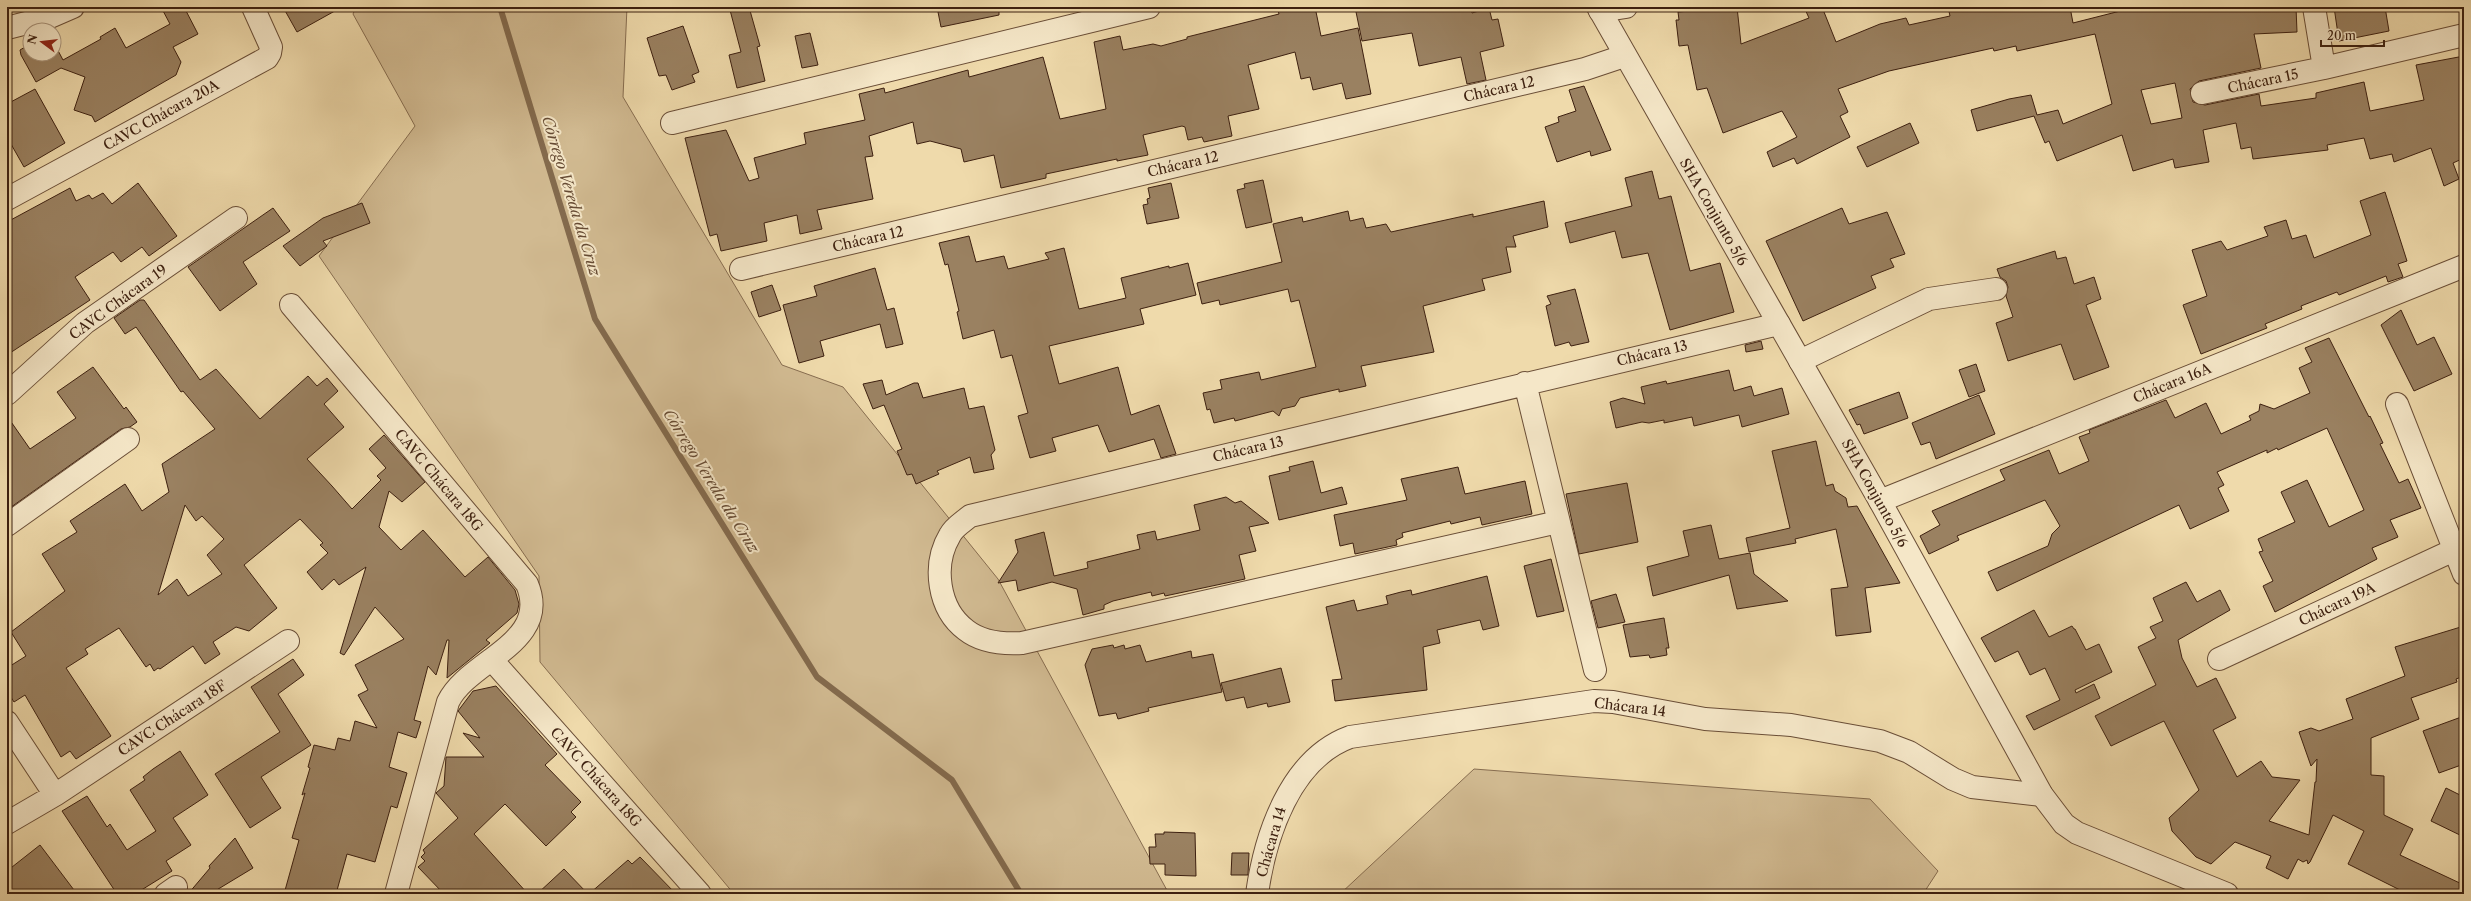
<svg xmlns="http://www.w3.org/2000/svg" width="2471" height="901" font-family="'Libre Caslon Text',serif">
<rect width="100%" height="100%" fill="#efdaab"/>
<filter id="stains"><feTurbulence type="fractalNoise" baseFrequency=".005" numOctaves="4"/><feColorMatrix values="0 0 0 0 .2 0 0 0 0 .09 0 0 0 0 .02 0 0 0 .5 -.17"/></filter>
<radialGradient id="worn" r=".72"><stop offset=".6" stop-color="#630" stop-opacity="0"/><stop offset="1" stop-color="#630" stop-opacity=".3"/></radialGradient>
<!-- green -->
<path fill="#d1ba91" stroke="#876d50" d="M 356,7 L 627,7 L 623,97 L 782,365 L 843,387 L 998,579 L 1169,894 L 734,894 L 540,662 L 539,576 L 319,256 L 415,126 L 353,14 Z
M 1474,769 L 1870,799 L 1938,871 L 1923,894 L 1340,894 Z"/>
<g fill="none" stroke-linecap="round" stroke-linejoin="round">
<!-- stream -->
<path stroke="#836a4d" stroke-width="6" d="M 500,7 L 595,319 L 817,677 L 952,780 L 1021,894"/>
</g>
<!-- building -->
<path fill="#9a8161" stroke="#3d2010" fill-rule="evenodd" d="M 161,7 L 184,7 L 198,34 L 173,47 L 181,62 L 176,75 L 95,122 L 92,116 L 74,110 L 85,77 L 61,68 L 36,82 L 21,55 L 20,50 L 30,44 L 30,54 L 54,54 L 54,43 L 63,60 L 101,39 L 100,37 L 115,28 L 126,48 L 170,24 Z
M 283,7 L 342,7 L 297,32 Z
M 741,7 L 749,7 L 760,46 L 757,47 L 765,81 L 737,88 L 729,55 L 741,52 L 730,10 Z
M 937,7 L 999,7 L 999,15 L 941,27 Z
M 1277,7 L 1315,7 L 1321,36 L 1358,28 L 1371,94 L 1346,99 L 1342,83 L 1313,90 L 1310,77 L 1301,79 L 1295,52 L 1248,65 L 1259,109 L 1228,116 L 1232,136 L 1204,142 L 1202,137 L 1188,140 L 1185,127 L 1182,126 L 1143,135 L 1148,155 L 1117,161 L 1117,159 L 1046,174 L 1046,178 L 1001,188 L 994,155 L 964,162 L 961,149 L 930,141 L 917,144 L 913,122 L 869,136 L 873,156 L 865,157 L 873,199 L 817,210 L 822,229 L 800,234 L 797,215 L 764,223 L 767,241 L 721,251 L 717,234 L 710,236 L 685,138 L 726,130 L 749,181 L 759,178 L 754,158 L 806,144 L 804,133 L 865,120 L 859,94 L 884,88 L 885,93 L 968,70 L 969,77 L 1043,57 L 1060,119 L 1106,109 L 1094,42 L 1120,36 L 1123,50 L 1153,44 L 1161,46 L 1187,39 L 1187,37 L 1279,14 Z
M 1355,7 L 1471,7 L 1472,13 L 1489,8 L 1492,20 L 1498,19 L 1504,46 L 1480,52 L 1486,80 L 1467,84 L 1461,57 L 1419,66 L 1412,33 L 1362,41 Z
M 1737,7 L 1741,44 L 1809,18 L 1804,7 L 1822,7 L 1836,42 L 1880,24 L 1906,18 L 1909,25 L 1950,16 L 1948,7 L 2070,7 L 2073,23 L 2136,7 L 2296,7 L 2297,32 L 2254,34 L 2261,68 L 2199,81 L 2190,89 L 2193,102 L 2205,105 L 2259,94 L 2261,106 L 2316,98 L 2316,93 L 2364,82 L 2370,111 L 2424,100 L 2416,65 L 2464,56 L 2464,158 L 2453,163 L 2459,179 L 2444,186 L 2431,148 L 2394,162 L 2392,154 L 2370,159 L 2364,138 L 2327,145 L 2328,150 L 2253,159 L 2251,147 L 2241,149 L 2236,123 L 2203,130 L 2209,162 L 2175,168 L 2173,159 L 2133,171 L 2122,135 L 2057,161 L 2049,141 L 2045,143 L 2034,116 L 1977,131 L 1971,110 L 2009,99 L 2031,95 L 2037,115 L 2058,110 L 2063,124 L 2112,104 L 2095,34 L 2017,51 L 2016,46 L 1994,51 L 1993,48 L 1889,71 L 1838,89 L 1848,112 L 1840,116 L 1850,137 L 1797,164 L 1794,158 L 1773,167 L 1767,152 L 1797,137 L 1782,111 L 1723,133 L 1707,88 L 1697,90 L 1688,45 L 1679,46 L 1676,20 L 1679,20 L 1678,12 ZM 2175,83 L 2182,118 L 2151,124 L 2141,90 Z
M 2334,7 L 2385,7 L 2389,31 L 2339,41 Z
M 683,26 L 699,72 L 692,75 L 695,82 L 672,90 L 666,75 L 659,76 L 647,38 Z
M 810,33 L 818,65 L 802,68 L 795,36 Z
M 1584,86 L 1611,150 L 1591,156 L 1590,151 L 1557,162 L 1545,127 L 1559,122 L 1558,117 L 1576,111 L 1569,90 Z
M 35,89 L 65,143 L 24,167 L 7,137 L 7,104 Z
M 1910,123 L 1919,143 L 1867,167 L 1857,147 Z
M 1652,171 L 1659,199 L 1671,196 L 1690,271 L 1720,263 L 1734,312 L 1670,330 L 1648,253 L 1622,258 L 1615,231 L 1570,243 L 1565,223 L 1632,206 L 1625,178 Z
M 1263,180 L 1272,222 L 1246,228 L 1237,190 L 1245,188 L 1244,184 Z
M 138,183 L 177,236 L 149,256 L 142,247 L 121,262 L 113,252 L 75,277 L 90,300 L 7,355 L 7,222 L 70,188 L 76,201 L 89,195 L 92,199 L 103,193 L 112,204 Z
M 1171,183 L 1179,218 L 1147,224 L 1143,205 L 1148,204 L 1147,199 L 1150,198 L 1148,188 Z
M 2385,192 L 2407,261 L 2398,264 L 2403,277 L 2388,282 L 2386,276 L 2339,295 L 2337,292 L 2301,306 L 2302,309 L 2265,324 L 2267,328 L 2201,354 L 2183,305 L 2207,296 L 2192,250 L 2221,241 L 2227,250 L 2268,236 L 2264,227 L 2286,220 L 2292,239 L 2306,235 L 2314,258 L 2371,235 L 2360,201 Z
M 1544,201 L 1548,227 L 1513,236 L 1516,247 L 1506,247 L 1511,272 L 1482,279 L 1485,290 L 1423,306 L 1434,352 L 1361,366 L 1366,386 L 1339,392 L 1339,389 L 1300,398 L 1295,406 L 1282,409 L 1279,416 L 1273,411 L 1235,421 L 1234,418 L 1214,423 L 1210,409 L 1207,410 L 1203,393 L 1222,389 L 1220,380 L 1259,372 L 1261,380 L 1316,367 L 1299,300 L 1291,302 L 1288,289 L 1220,305 L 1219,300 L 1202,304 L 1197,283 L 1282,262 L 1273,224 L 1302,217 L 1303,222 L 1348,211 L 1350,221 L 1363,218 L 1366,228 L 1386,224 L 1391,232 L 1473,214 L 1473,217 Z
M 362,203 L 370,223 L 323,241 L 327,246 L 300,266 L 283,246 L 323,218 Z
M 273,208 L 290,231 L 243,262 L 257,284 L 220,311 L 188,267 Z
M 1842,208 L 1849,224 L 1887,212 L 1905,254 L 1890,259 L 1894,267 L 1871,276 L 1876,288 L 1803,321 L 1766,241 Z
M 969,236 L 976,262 L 1004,256 L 1008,269 L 1049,259 L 1045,253 L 1064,248 L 1079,309 L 1126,298 L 1121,278 L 1169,266 L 1169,268 L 1188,263 L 1196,295 L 1140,309 L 1144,324 L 1049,346 L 1059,384 L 1118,367 L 1131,415 L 1159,405 L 1176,454 L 1161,458 L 1154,439 L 1109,452 L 1098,425 L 1052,438 L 1056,451 L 1030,458 L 1018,416 L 1028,413 L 1012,355 L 1001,358 L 994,330 L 963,339 L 957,312 L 959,311 L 948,264 L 945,265 L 939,243 Z
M 2055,251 L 2057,259 L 2066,257 L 2074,284 L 2094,277 L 2101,299 L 2086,305 L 2109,367 L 2074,380 L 2061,344 L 2008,361 L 1996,323 L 2013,317 L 2006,296 L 2008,287 L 2006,281 L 2000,277 L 1997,269 Z
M 875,268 L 887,310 L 894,308 L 903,344 L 886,348 L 880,324 L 820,341 L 824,356 L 799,363 L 783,305 L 817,296 L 814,286 Z
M 772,285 L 781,310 L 759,317 L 751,292 Z
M 1575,289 L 1589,342 L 1571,346 L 1569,342 L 1555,346 L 1546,306 L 1551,304 L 1547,296 Z
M 140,300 L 144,300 L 200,380 L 216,369 L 260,419 L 308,376 L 317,386 L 327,378 L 338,391 L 324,404 L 344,427 L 307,459 L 332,486 L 352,509 L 381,480 L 377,476 L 386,468 L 369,449 L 384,435 L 425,482 L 402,502 L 389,491 L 379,527 L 401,550 L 423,530 L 465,577 L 488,557 L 515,590 L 519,604 L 517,613 L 486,640 L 490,643 L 447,678 L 449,640 L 447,640 L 436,675 L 428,666 L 414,720 L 421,722 L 416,738 L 398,732 L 389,767 L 407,773 L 397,808 L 391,806 L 375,862 L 347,854 L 336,894 L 284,894 L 299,840 L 292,838 L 305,793 L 302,795 L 310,768 L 308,767 L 314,745 L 335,750 L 338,738 L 350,741 L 355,721 L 377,728 L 358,695 L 368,690 L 355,665 L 404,639 L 375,607 L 344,655 L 340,653 L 366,567 L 339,585 L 334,579 L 322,590 L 307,572 L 328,553 L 320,545 L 323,543 L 300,519 L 244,565 L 277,608 L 249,631 L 236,627 L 213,642 L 220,654 L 205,664 L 193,646 L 160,669 L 158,668 L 154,671 L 150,664 L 146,667 L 119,628 L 85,649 L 88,654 L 66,668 L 111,736 L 76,759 L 70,751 L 61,757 L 25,695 L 14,702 L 7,691 L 7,668 L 26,656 L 11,632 L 65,591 L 42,554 L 77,532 L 70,521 L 125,484 L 142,511 L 169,492 L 162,464 L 215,429 L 183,391 L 181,392 L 136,327 L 125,334 L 114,318 ZM 185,505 L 196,521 L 202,516 L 224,539 L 207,555 L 222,574 L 188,596 L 177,579 L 158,595 Z
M 2401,310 L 2417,345 L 2434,337 L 2452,374 L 2414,391 L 2381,325 Z
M 2329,338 L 2369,417 L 2370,416 L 2383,443 L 2380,444 L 2399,483 L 2408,479 L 2421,508 L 2390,520 L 2398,537 L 2372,548 L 2377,559 L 2275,612 L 2263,586 L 2273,581 L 2259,552 L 2263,551 L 2258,539 L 2295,522 L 2281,492 L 2307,480 L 2329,527 L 2364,510 L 2327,428 L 2278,450 L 2277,448 L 2267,453 L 2267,450 L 2217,472 L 2224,485 L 2218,488 L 2229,511 L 2190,529 L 2179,505 L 1997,591 L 1988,572 L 2048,546 L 2052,534 L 2060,526 L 2045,500 L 1957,536 L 1959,540 L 1929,554 L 1920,536 L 1940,525 L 1932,511 L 2005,480 L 2000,470 L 2049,450 L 2059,474 L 2089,461 L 2079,437 L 2090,433 L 2089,430 L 2166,400 L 2175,418 L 2206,403 L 2221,434 L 2251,420 L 2249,416 L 2259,411 L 2260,404 L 2274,409 L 2310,393 L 2299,368 L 2312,362 L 2305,348 Z
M 1761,341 L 1763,349 L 1746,352 L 1745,345 Z
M 1976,364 L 1985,391 L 1969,397 L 1959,370 Z
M 93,367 L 124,409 L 126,407 L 137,422 L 130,427 L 121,429 L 7,510 L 7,416 L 30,449 L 76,418 L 57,392 Z
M 1729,370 L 1734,391 L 1751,386 L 1754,396 L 1782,388 L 1789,414 L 1742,427 L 1739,415 L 1694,426 L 1692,417 L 1664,423 L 1664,420 L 1649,423 L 1642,422 L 1616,428 L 1610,402 L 1623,398 L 1645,404 L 1641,387 L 1666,381 L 1667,384 Z
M 882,380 L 886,395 L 914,383 L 918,383 L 923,398 L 964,388 L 969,409 L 984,406 L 995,450 L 991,455 L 994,469 L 974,473 L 970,457 L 937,471 L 939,474 L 916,484 L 912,474 L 907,475 L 897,451 L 902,449 L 884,405 L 873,409 L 863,384 Z
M 1899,392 L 1908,418 L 1864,434 L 1860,424 L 1857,425 L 1849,410 Z
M 1979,395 L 1995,434 L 1936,459 L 1930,442 L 1921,445 L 1912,423 Z
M 1816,441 L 1826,486 L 1833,484 L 1835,491 L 1846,498 L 1848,507 L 1857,506 L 1900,583 L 1865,588 L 1871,632 L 1836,636 L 1831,589 L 1848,587 L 1836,529 L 1795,539 L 1796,543 L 1749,552 L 1746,538 L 1790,528 L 1772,451 Z
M 1313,461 L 1321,493 L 1342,487 L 1347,504 L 1279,520 L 1269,476 L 1290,471 L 1289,467 Z
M 1458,467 L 1465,494 L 1525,481 L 1532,514 L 1482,525 L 1480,517 L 1451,524 L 1450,521 L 1402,533 L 1403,537 L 1396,540 L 1397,545 L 1355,554 L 1353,543 L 1340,546 L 1334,515 L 1407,500 L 1401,479 Z
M 1627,483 L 1638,542 L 1579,554 L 1566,494 Z
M 1226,497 L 1235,503 L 1241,501 L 1269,523 L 1249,527 L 1256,551 L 1239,555 L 1245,579 L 1165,596 L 1164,593 L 1152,596 L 1151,592 L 1113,601 L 1104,605 L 1104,609 L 1083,615 L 1077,589 L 1052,582 L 1018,591 L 1016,580 L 998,583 L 1018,552 L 1015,540 L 1044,532 L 1054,576 L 1088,568 L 1087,562 L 1140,549 L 1137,535 L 1155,531 L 1157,540 L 1200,530 L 1194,505 Z
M 1711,525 L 1719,559 L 1750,553 L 1754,574 L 1788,601 L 1737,609 L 1729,575 L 1653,596 L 1647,567 L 1689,556 L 1683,531 Z
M 1551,559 L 1564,611 L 1537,617 L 1524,566 Z
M 1487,576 L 1499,626 L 1483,630 L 1480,620 L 1437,630 L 1440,643 L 1423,647 L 1427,690 L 1335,701 L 1332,680 L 1342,679 L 1326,607 L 1354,600 L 1357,611 L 1388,604 L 1386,596 L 1401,592 L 1411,590 L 1412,595 Z
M 2186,582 L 2197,602 L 2220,590 L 2230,610 L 2178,640 L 2182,658 L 2197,687 L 2216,678 L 2236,718 L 2213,730 L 2237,777 L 2261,761 L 2272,777 L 2300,780 L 2269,821 L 2309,835 L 2315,782 L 2316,782 L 2317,759 L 2311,766 L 2299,732 L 2311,728 L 2319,731 L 2353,719 L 2346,699 L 2405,676 L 2395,647 L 2464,626 L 2464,676 L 2456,679 L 2457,682 L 2411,698 L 2419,719 L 2371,738 L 2371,775 L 2384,776 L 2384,815 L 2413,829 L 2400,855 L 2464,885 L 2464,894 L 2408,894 L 2348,864 L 2364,831 L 2333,815 L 2310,862 L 2308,864 L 2307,860 L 2303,862 L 2298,859 L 2288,879 L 2266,868 L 2271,856 L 2235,842 L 2211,864 L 2196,857 L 2172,831 L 2169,818 L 2199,790 L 2164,721 L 2111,746 L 2095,716 L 2156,685 L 2138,647 L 2156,638 L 2150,627 L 2163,621 L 2153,598 Z
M 1616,594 L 1625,622 L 1598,628 L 1591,601 Z
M 2034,610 L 2049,637 L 2072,626 L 2074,629 L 2075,629 L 2086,650 L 2099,644 L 2112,672 L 2075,690 L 2076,693 L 2094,684 L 2100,698 L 2034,730 L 2026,716 L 2060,700 L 2045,668 L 2030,675 L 2018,651 L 1995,662 L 1981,638 Z
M 1664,618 L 1669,648 L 1666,648 L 1667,655 L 1650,658 L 1649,655 L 1630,657 L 1623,625 Z
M 1113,645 L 1114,648 L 1124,645 L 1125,649 L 1140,645 L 1146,662 L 1191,651 L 1192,658 L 1213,654 L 1222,692 L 1148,708 L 1149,711 L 1118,719 L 1116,713 L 1099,716 L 1085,665 L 1092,649 Z
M 293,659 L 304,675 L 278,694 L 311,745 L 261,777 L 281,808 L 250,828 L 215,774 L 280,732 L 251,687 Z
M 1281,668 L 1290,702 L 1268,707 L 1267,703 L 1247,708 L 1244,697 L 1226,701 L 1221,683 Z
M 496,686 L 557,754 L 545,765 L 581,802 L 571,812 L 576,817 L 546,846 L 505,804 L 474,834 L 528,894 L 444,894 L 418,867 L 425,861 L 421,857 L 425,853 L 423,850 L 458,818 L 436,793 L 444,786 L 446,757 L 484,757 L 463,733 L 480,738 L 458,711 L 473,691 Z
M 2464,716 L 2464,764 L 2439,773 L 2423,731 Z
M 180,751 L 208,795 L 173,818 L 191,845 L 166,861 L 172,871 L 135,894 L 117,894 L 62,811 L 87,796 L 107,827 L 110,824 L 127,850 L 156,831 L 130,790 L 145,780 L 143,777 L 153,769 Z
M 2446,788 L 2464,797 L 2464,837 L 2431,821 Z
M 1164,832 L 1195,833 L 1196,876 L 1165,875 L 1165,864 L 1150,864 L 1149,847 L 1156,847 L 1155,834 L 1164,834 Z
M 235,838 L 253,868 L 210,894 L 188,894 L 210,868 L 209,866 Z
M 40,845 L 77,894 L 7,894 L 7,871 Z
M 1232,853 L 1249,853 L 1248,875 L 1231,875 Z
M 640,857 L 676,894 L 589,894 L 628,860 L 632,864 Z
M 564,869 L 588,894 L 537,894 Z"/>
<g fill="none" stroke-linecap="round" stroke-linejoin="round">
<defs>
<path id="minor" d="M 1600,11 L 1626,7
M 7,28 L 50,17 L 73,7
M 2324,68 L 2464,35
M 2202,93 L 2324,68 L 2314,7
M 672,123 L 1149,7
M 7,199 L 267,58 L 270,53 L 271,47 L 253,7
M 741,269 L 1585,69 L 1624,56
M 291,305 L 527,584 C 552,643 468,660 448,702 L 396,894
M 1800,361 L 1929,299 L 1996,289
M 1525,383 L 1595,670
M 7,394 L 85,323 L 236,218
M 2397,404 L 2464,574
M 1880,501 L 2464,266
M 1558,522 L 1022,643 C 1004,644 981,642 966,630 C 938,609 932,565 950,535 C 954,527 963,522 970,516 L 1779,324
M 7,525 L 128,439
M 2219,659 L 2456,549
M 492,660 L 700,894
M 7,722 L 55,795 L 288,641
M 7,823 L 55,795
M 166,894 L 176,887
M 1257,894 C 1265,836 1290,759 1350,737 L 1594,701 L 1613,702 L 1705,719 L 1791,725 L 1880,741 L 1909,752 L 1953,779 L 1972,787 L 2042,795"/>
<path id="tertiary" d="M 1598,7 L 1880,501 L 2042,795 L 2064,824 L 2077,833 L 2227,894"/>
</defs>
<!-- minor casing -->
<use href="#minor" stroke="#6a4e37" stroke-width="24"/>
<!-- tertiary casing -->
<use href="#tertiary" stroke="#6a4e37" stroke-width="24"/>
<!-- minor -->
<use href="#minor" stroke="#f5e7c8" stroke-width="22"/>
<!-- tertiary -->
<use href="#tertiary" stroke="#f5e7c8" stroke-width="22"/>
</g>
<g text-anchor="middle" stroke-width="4" stroke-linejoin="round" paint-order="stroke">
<!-- street labels -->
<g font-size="14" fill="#3d2010" stroke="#f5e7c8">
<text transform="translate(2263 81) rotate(-12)" y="5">Chácara 15</text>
<text transform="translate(1499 89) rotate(-13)" y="5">Chácara 12</text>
<text transform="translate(161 115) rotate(-29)" y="5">CAVC Chácara 20A</text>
<text transform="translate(1183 164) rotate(-13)" y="5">Chácara 12</text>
<text transform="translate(1714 212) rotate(60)" y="5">SHA Conjunto 5/6</text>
<text transform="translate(868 239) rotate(-13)" y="5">Chácara 12</text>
<text transform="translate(118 302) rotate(-36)" y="5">CAVC Chácara 19</text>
<text transform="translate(1652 353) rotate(-13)" y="5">Chácara 13</text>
<text transform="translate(2172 383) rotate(-22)" y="5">Chácara 16A</text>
<text transform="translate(1248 449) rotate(-13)" y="5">Chácara 13</text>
<text transform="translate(439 480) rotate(50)" y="5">CAVC Chácara 18G</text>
<text transform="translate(1875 493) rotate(61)" y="5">SHA Conjunto 5/6</text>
<text transform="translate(2337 604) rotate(-25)" y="5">Chácara 19A</text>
<text transform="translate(1630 707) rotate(7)" y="5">Chácara 14</text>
<text transform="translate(172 718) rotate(-33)" y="5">CAVC Chácara 18F</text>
<text transform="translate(596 777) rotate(48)" y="5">CAVC Chácara 18G</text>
<text transform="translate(1271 842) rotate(-74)" y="5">Chácara 14</text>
</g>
<!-- water labels -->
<g font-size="15" font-style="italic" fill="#664b34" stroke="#f5e7c8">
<text transform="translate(571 196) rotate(73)" y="5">Córrego Vereda da Cruz</text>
<text transform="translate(711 481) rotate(58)" y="5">Córrego Vereda da Cruz</text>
</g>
</g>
<!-- margin -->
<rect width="2471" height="901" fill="none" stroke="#efdaab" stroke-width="24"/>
<rect x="8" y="8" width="2455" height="885" fill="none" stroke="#3d2010" stroke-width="2"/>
<rect x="12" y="12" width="2447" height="877" fill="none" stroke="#3d2010"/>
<!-- north arrow -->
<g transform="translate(42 42) rotate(285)"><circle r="19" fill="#f5e7c8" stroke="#ab977e"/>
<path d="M0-3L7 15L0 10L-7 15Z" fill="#8f2418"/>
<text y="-6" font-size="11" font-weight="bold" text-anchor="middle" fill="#3d2010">N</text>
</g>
<!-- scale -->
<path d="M2321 40v6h63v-6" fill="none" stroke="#3d2010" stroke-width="2"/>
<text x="2327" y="40" font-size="12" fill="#3d2010" stroke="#f5e7c8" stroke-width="3" paint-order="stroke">20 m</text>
<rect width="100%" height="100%" filter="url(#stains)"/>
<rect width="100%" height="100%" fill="url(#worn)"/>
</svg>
